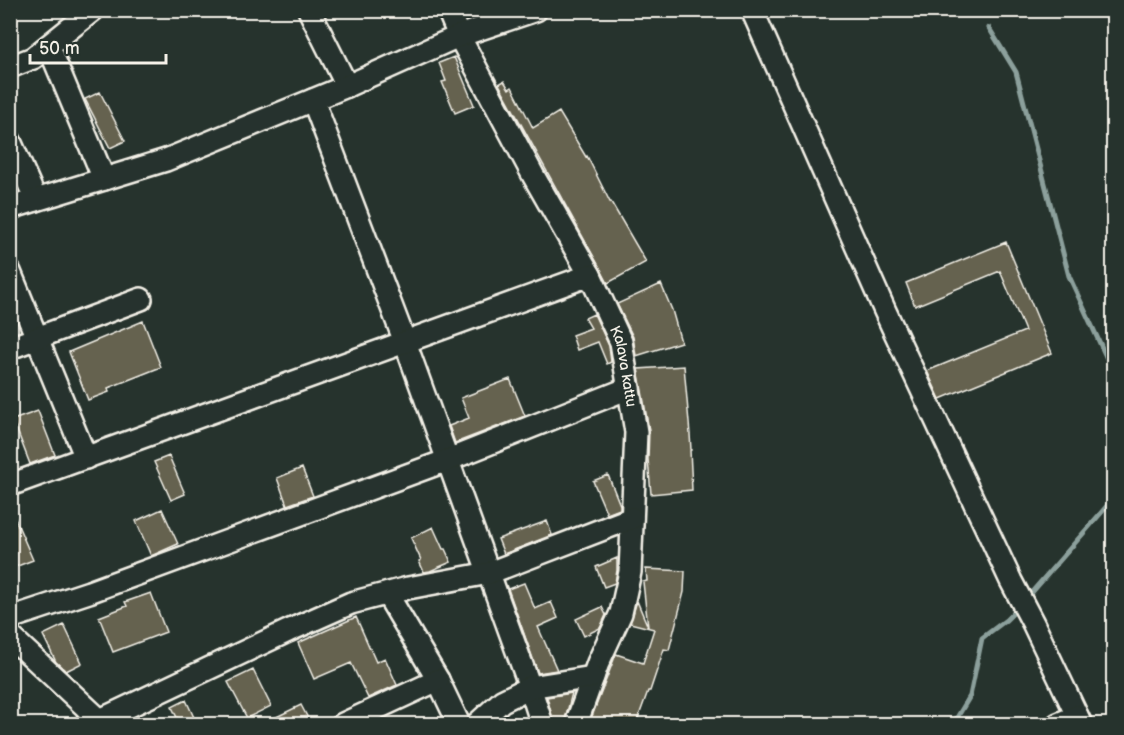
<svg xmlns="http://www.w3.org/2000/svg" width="1124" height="735" font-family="'Balsamiq Sans',sans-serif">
<rect width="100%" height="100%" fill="#26332d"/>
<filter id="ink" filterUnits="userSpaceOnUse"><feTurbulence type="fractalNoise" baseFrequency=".0167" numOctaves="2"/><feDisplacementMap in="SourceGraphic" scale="12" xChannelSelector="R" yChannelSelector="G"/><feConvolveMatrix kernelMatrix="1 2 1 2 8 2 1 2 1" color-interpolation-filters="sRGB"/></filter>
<g filter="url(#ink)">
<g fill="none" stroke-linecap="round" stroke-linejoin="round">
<!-- stream -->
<path stroke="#8ca09c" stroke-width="5" d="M 989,28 L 1016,72 L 1069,276 L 1114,374
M 1026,599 L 1114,498
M 937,724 L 955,721 L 970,696 L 982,638 L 1006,620 L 1020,606"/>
</g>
<!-- building -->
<path fill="#65624f" stroke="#f4f1e8" stroke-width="1.5" d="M 454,57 L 474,105 L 455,113 L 442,82 L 446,81 L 439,63 Z
M 504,81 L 509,89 L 512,87 L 533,128 L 559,112 L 586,157 L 587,156 L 610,202 L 611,202 L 646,262 L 608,283 L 499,84 Z
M 100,92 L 125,141 L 110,148 L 85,99 Z
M 1006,242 L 1052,353 L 940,399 L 927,371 L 1025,331 L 1000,271 L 915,306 L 906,283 Z
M 661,284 L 672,310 L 681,342 L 636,356 L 633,337 L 617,304 Z
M 594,314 L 609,346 L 611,362 L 607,364 L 598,342 L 577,350 L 572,335 L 591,328 L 585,318 Z
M 143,321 L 161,367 L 108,388 L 109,392 L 88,400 L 69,352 Z
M 684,366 L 690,434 L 691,450 L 690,450 L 692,490 L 651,494 L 648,459 L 649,430 L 638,369 Z
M 510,379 L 525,416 L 455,443 L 449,426 L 469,418 L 461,398 Z
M 38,411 L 55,455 L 30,464 L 13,420 Z
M 169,456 L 185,494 L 171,500 L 154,462 Z
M 302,468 L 313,496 L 287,505 L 277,478 Z
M 608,475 L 620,505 L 620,509 L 607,514 L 593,481 Z
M 10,507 L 33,560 L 10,569 Z
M 162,509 L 178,544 L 151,556 L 136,521 Z
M 547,521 L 552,535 L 504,554 L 498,539 Z
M 433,527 L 443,549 L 445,549 L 451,562 L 430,571 L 424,572 L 419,561 L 421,560 L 411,538 Z
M 617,558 L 617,570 L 615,583 L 604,587 L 596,567 Z
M 646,569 L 685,571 L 684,592 L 669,650 L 664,649 L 650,691 L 648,691 L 636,724 L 589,724 L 616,654 L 643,663 L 654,629 L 630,623 L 637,601 L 648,627 L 643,582 L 647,581 Z
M 524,583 L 535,609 L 551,602 L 558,618 L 538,627 L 557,670 L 538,673 L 508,589 Z
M 151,593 L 166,632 L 113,652 L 99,617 L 127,606 L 125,602 Z
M 602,607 L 606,615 L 600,628 L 584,636 L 576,619 Z
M 356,617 L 376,662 L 385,658 L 397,685 L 368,698 L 351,663 L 314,679 L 298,643 Z
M 64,625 L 82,663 L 66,671 L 56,662 L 43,635 Z
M 253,670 L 271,706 L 247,718 L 228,682 Z
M 572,693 L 564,724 L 554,724 L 547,697 Z
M 186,700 L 197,724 L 180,724 L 172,707 Z
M 301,705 L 311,724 L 262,724 Z"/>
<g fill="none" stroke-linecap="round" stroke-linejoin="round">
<defs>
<g id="street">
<path d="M 309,10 L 347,86"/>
<path id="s1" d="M 448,10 L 459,36 L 533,175 L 590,275 L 621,342 L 636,432 L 630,572 L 621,613 L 598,663 L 576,724"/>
<path d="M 752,10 L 885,311 L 1011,581 L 1033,623 L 1081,724"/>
<path d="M 49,47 L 104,179"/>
<path d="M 10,67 L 33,58 L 93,10"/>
<path d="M 313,100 L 405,342 L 530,687 L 542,724"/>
<path d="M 10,141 L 36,200"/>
<path d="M 10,208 L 166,160 L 347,86 L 459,36 L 536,10"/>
<path d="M 10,272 L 86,458"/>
<path d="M 10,348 L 141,299"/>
<path d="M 10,485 L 590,275"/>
<path d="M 387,594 L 438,680 L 459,724"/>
<path d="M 10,618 L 89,592 L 448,460 L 629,388"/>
<path d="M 10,636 L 104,724"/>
<path d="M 86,724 L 100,720 L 288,631 L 351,603 L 408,588 L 489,573 L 632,518"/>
<path d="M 343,724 L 438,680"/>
<path d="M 477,724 L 502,701 L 530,687 L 593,677"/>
<path d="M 1058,724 L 1077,716"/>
</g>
</defs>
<!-- street casing -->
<use href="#street" stroke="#f4f1e8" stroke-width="26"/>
<!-- street -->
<use href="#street" stroke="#26332d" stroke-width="21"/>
</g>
</g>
<g text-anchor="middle" stroke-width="5" stroke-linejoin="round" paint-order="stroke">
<!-- street labels -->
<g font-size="15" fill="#f4f1e8" stroke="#26332d">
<text dy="5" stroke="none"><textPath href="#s1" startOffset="399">Kalava kattu</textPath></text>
</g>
</g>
<!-- margin -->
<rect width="1124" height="735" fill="none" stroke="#26332d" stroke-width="36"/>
<rect x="18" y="18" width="1088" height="699" fill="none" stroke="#f4f1e8" stroke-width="2" filter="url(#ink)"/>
<!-- scale -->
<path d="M30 54v9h136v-9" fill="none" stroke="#f4f1e8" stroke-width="3"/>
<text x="39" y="54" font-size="18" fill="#f4f1e8" stroke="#26332d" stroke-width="4.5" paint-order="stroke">50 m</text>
</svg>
